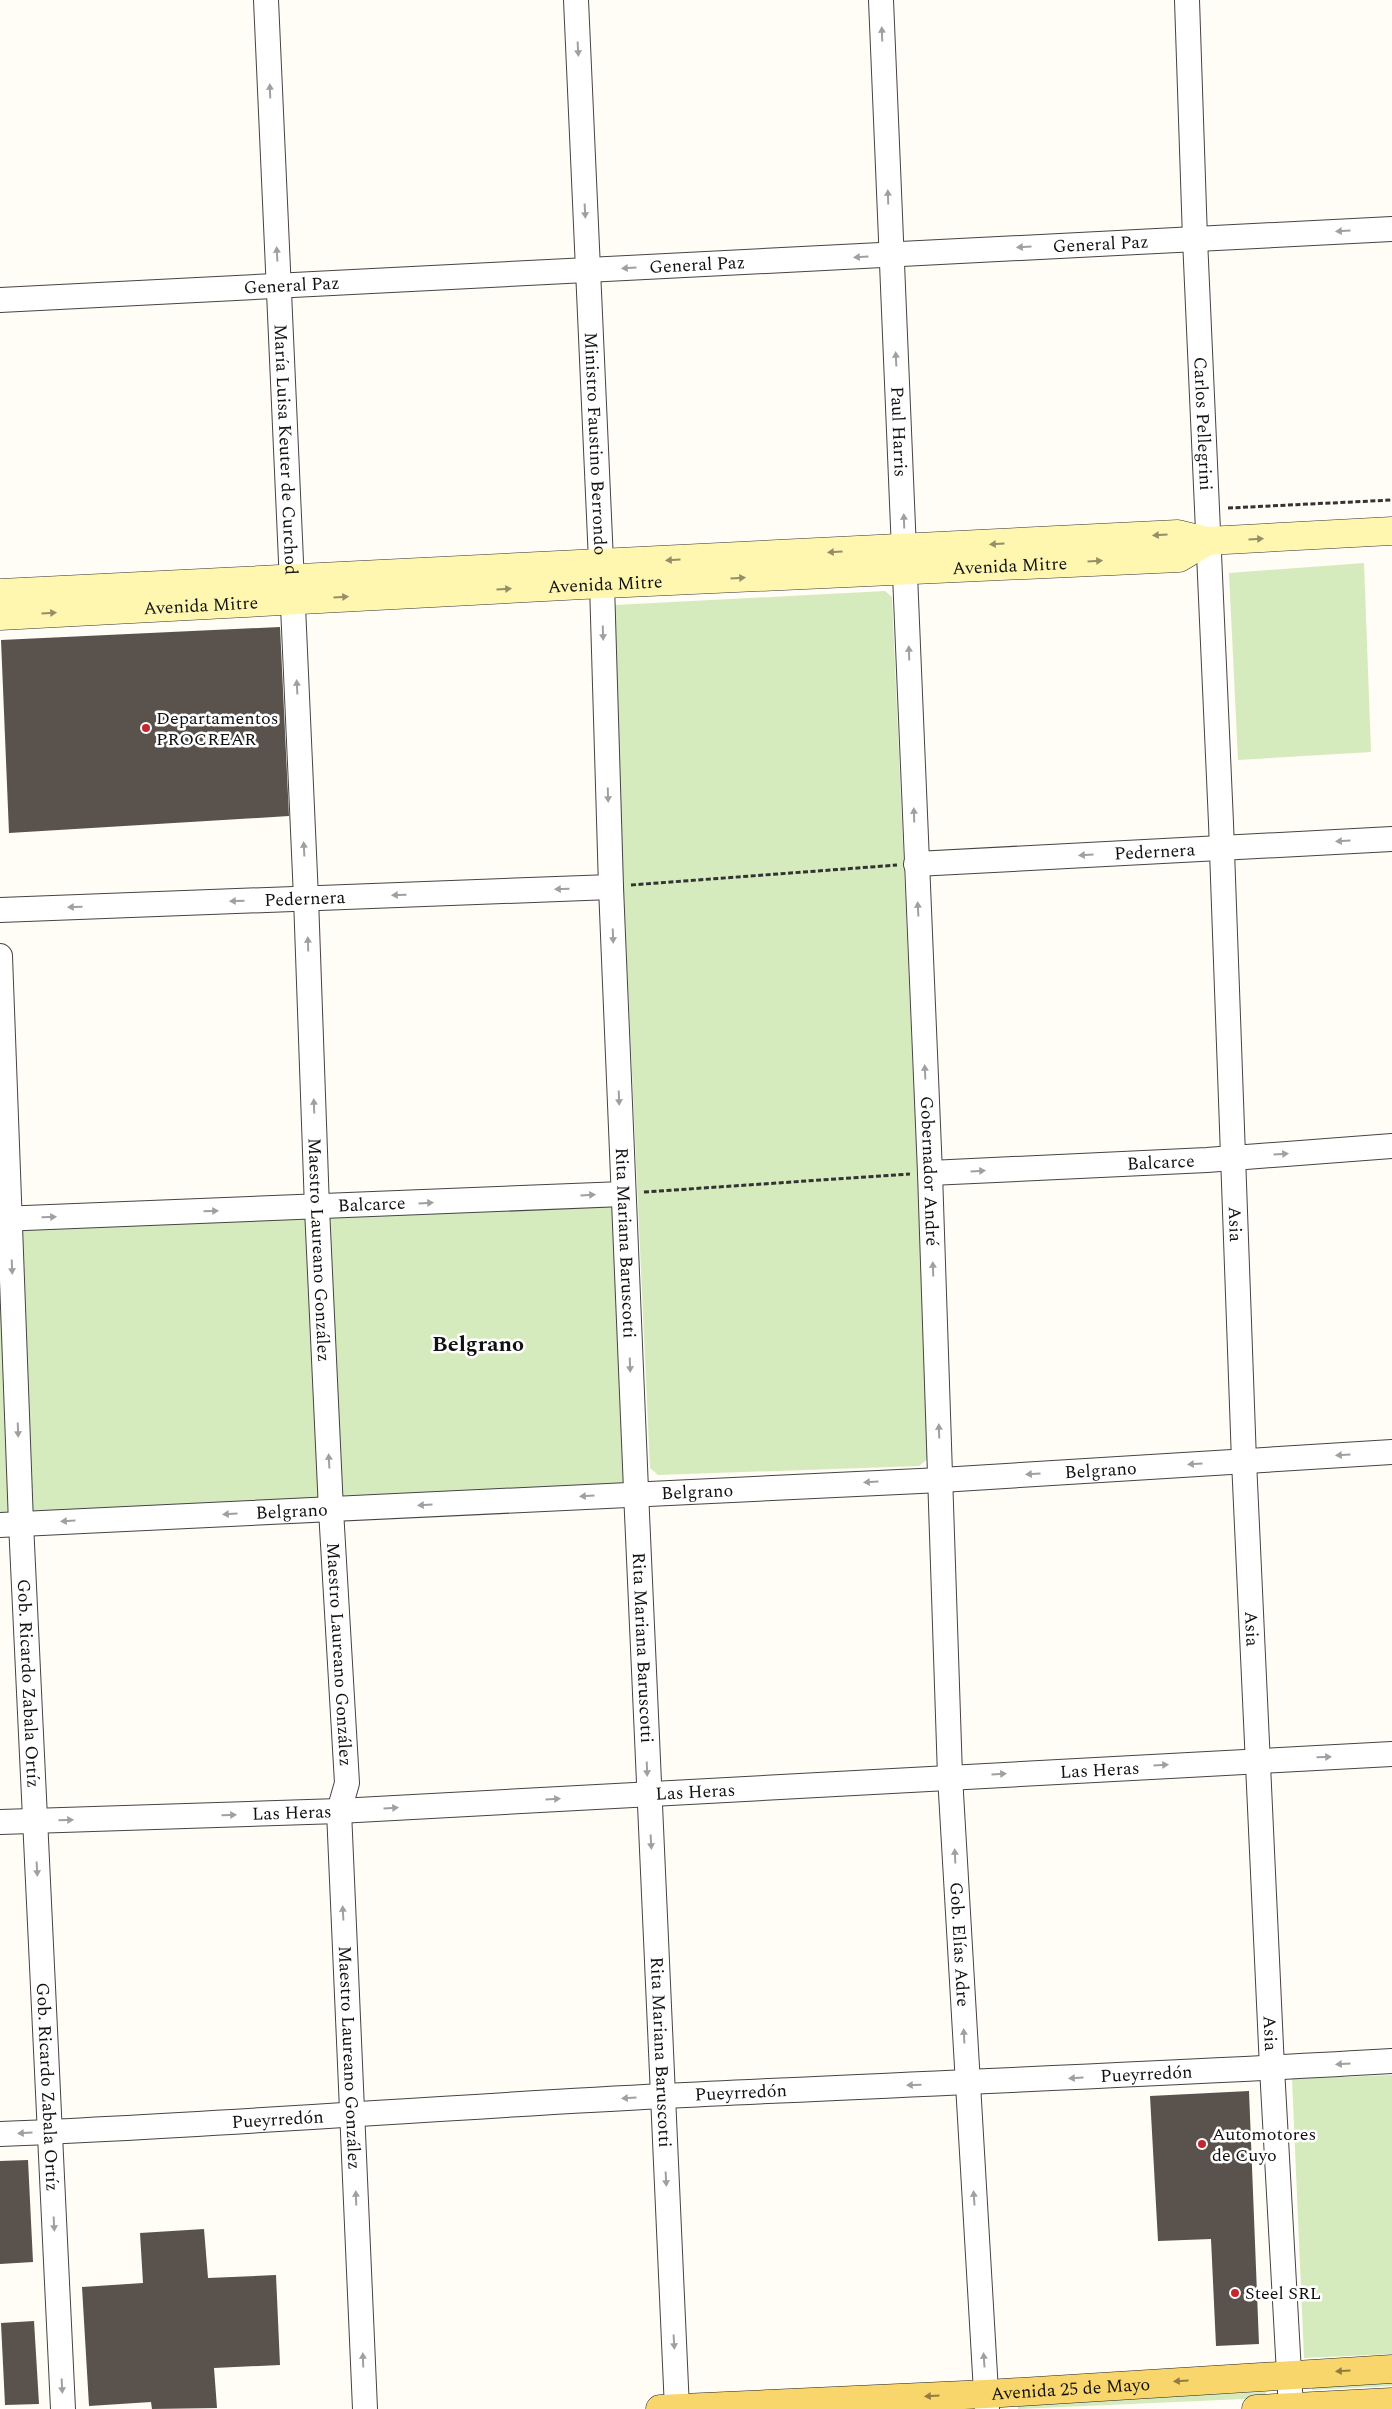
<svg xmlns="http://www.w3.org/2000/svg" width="1392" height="2409" font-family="Spectral,serif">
<rect width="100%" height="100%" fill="#fffdf5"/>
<!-- green -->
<path fill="#d5ebbd" d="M 1364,563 L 1371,752 L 1238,760 L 1229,573 Z
M 885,591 L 892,597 L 930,1457 L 919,1466 L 658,1475 L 650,1468 L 611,611 L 615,605 Z
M 0,956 L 10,1219 L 623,1194 L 636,1493 L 0,1526 Z
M 1392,2075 L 1392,2354 L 1304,2358 L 1292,2079 Z
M 1392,2380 L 1392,2386 L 1312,2390 L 1312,2384 Z
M 1266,2392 L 1266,2398 L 1018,2409 L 1018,2403 Z"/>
<!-- building -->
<path fill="#5a524d" d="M 280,627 L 289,816 L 9,833 L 1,640 Z
M 1249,2091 L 1259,2344 L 1216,2346 L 1211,2239 L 1158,2241 L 1150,2096 Z
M 28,2160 L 33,2262 L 0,2264 L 0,2161 Z
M 204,2229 L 208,2278 L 276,2275 L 280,2365 L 214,2368 L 217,2408 L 152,2409 L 151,2402 L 89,2406 L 82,2287 L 143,2283 L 140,2233 Z
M 34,2321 L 39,2404 L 5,2405 L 1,2323 Z"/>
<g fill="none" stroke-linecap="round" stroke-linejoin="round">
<defs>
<g id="street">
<path id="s1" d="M 266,0 L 306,898 L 317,1208 L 331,1510 L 347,1783 L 339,1811 L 365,2409"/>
<path id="s2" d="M 576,0 L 602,584 L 611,887 L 637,1514 L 677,2409"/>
<path id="s3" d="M 881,0 L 930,1173 L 950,1776 L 987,2409"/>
<path id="s4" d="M 1187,0 L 1195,239 L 1221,823 L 1244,1461 L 1272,2068 L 1291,2409"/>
<path id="s5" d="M 0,300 L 1392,229"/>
<path id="s6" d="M 916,864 L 1392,839"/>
<path id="s7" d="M 0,910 L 611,887"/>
<path id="s8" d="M 0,956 L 21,1523 L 63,2409"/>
<path id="s9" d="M 930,1173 L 1207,1160 L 1392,1146"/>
<path id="s10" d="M 0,1219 L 623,1194"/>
<path id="s11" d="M 0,1525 L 941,1480 L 1392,1452"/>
<path id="s12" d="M 0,1822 L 339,1811 L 1392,1754"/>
<path id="s13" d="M 0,2134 C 222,2125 443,2107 664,2096 C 907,2084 1150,2075 1392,2061"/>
</g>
<g id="secondary">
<path d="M 0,593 L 1178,534 L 1207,541 L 1392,531"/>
<path id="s14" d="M 0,616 L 583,585 L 1179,558 L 1207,541"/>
</g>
<g id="primary">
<path id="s15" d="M 660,2409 L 986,2394 L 1392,2369"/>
<path d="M 1256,2409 L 1392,2402"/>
</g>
</defs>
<!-- street casing -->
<use href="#street" stroke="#444" stroke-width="26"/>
<!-- secondary casing -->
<use href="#secondary" stroke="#333" stroke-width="29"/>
<!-- primary casing -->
<use href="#primary" stroke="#222" stroke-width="29"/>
<!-- path -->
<path stroke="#333" stroke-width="3" stroke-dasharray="5 2.5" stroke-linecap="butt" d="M 1228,508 L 1392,500
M 631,885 L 897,865
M 644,1192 L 910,1174"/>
<!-- street -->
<use href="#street" stroke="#fff" stroke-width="24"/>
<!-- secondary -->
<use href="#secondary" stroke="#fff6b0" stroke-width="28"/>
<!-- primary -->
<use href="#primary" stroke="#f9d66b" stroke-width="28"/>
</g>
<!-- one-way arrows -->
<defs><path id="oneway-solid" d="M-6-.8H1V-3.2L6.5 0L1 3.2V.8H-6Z" transform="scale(1.25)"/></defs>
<g fill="#a0a0a0">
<use href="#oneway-solid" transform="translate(882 34) rotate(-92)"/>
<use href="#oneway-solid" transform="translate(578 49) rotate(87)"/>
<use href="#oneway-solid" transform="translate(270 91) rotate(-92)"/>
<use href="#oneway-solid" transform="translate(888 197) rotate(-92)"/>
<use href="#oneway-solid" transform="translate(585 211) rotate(87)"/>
<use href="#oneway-solid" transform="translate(1343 231) rotate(177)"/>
<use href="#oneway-solid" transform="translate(1024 247) rotate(177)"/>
<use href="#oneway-solid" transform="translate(277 254) rotate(-93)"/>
<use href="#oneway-solid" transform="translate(861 257) rotate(177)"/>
<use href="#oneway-solid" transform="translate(629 268) rotate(177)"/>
<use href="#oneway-solid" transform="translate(896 359) rotate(-93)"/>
<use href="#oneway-solid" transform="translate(904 521) rotate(-92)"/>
<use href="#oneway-solid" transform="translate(603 633) rotate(88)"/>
<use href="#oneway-solid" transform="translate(909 653) rotate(-92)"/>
<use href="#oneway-solid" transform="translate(297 687) rotate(-93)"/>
<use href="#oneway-solid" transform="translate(608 795) rotate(88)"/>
<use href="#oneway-solid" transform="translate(914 815) rotate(-92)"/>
<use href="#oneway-solid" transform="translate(1343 841) rotate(177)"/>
<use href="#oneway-solid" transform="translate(304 849) rotate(-93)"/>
<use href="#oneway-solid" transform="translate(1086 855) rotate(177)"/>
<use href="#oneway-solid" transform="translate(562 889) rotate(178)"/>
<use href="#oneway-solid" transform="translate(399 895) rotate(178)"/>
<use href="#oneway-solid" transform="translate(237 901) rotate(178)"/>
<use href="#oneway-solid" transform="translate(75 907) rotate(178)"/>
<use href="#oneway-solid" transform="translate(918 909) rotate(-93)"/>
<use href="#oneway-solid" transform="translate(613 936) rotate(88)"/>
<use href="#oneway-solid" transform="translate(308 944) rotate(-92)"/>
<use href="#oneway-solid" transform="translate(925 1072) rotate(-93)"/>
<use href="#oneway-solid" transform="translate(619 1098) rotate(88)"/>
<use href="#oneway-solid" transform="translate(314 1106) rotate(-92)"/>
<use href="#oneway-solid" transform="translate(1281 1154) rotate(-4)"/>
<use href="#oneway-solid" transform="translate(978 1171) rotate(-3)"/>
<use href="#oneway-solid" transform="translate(588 1195) rotate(-3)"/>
<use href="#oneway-solid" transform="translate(426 1203) rotate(-3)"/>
<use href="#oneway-solid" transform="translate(211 1211) rotate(-2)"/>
<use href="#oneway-solid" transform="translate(49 1217) rotate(-2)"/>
<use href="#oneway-solid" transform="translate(12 1267) rotate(88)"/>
<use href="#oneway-solid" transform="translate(933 1269) rotate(-92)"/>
<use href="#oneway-solid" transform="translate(630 1365) rotate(88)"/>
<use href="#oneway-solid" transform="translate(18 1430) rotate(88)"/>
<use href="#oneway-solid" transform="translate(939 1431) rotate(-92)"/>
<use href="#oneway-solid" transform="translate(1343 1455) rotate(176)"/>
<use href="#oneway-solid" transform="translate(329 1461) rotate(-93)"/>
<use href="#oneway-solid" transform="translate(1195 1464) rotate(176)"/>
<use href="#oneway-solid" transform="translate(1033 1474) rotate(176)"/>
<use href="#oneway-solid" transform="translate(871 1482) rotate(177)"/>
<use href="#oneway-solid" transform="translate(587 1496) rotate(177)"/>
<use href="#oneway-solid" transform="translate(425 1505) rotate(177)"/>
<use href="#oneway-solid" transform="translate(230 1514) rotate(177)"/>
<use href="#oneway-solid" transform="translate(68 1521) rotate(177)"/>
<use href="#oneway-solid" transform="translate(1324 1757) rotate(-2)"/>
<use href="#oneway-solid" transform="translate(1161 1765) rotate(-3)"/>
<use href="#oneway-solid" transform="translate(647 1769) rotate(88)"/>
<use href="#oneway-solid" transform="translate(999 1774) rotate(-3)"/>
<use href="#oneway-solid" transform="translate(553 1799) rotate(-3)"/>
<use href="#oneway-solid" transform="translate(391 1808) rotate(-3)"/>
<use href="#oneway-solid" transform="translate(229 1815) rotate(-2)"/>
<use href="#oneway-solid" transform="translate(66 1820) rotate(-2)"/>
<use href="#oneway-solid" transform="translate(651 1842) rotate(87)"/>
<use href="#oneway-solid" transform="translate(955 1856) rotate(-93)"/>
<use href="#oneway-solid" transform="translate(37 1869) rotate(87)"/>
<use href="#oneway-solid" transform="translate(343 1913) rotate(-93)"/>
<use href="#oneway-solid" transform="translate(964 2036) rotate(-93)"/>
<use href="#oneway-solid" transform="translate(1343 2064) rotate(177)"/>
<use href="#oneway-solid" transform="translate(1076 2078) rotate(177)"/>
<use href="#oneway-solid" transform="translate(914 2085) rotate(178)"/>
<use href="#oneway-solid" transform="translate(629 2098) rotate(176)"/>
<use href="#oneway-solid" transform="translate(25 2133) rotate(177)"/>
<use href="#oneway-solid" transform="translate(666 2179) rotate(87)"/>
<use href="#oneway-solid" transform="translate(356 2198) rotate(-92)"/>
<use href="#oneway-solid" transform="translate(974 2198) rotate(-94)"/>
<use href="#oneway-solid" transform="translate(54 2224) rotate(87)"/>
<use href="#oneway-solid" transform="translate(674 2342) rotate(87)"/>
<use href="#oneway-solid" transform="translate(363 2360) rotate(-92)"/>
<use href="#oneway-solid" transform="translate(984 2360) rotate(-94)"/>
<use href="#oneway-solid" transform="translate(62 2386) rotate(87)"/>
</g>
<g fill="#948f68">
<use href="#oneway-solid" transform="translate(1160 535) rotate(177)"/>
<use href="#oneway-solid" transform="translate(1256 539) rotate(-3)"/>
<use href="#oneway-solid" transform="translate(997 544) rotate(177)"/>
<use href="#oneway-solid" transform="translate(835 552) rotate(177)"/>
<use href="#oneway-solid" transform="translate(673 560) rotate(177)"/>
<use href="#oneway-solid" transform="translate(1095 561) rotate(-3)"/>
<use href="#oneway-solid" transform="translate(738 578) rotate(-3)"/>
<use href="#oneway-solid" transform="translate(504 589) rotate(-3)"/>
<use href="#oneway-solid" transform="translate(341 597) rotate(-3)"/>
<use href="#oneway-solid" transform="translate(49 613) rotate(-3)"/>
</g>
<g fill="#917d42">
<use href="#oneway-solid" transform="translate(1343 2371) rotate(177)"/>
<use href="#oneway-solid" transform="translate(1181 2381) rotate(176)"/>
<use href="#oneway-solid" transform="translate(932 2396) rotate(177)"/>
</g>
<!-- markers -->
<g fill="#c4262e" stroke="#fff" stroke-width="2">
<circle cx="146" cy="728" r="5"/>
<circle cx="1202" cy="2144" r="5"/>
<circle cx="1235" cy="2293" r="5"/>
</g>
<g text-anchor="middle" stroke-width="5" stroke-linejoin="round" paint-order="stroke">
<!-- street labels -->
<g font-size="18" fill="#111" stroke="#fff">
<text dy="6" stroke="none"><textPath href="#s5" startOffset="1102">General Paz</textPath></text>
<text dy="6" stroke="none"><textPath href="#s5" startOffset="698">General Paz</textPath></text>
<text dy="6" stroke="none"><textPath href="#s5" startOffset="292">General Paz</textPath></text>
<text dy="6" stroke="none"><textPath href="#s4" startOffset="424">Carlos Pellegrini</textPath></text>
<text dy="6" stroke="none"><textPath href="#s3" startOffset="432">Paul Harris</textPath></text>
<text dy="6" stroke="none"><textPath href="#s2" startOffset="444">Ministro Faustino Berrondo</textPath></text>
<text dy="6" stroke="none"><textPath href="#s1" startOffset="450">María Luisa Keuter de Curchod</textPath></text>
<text dy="6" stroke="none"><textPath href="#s14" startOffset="1011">Avenida Mitre</textPath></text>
<text dy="6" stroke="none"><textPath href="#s14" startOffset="606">Avenida Mitre</textPath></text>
<text dy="6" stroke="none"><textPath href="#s14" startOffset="201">Avenida Mitre</textPath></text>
<text dy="6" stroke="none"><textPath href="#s6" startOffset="239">Pedernera</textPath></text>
<text dy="6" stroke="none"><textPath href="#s7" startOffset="305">Pedernera</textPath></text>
<text dy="6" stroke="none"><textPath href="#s9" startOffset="231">Balcarce</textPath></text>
<text dy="6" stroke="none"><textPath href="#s3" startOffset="1172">Gobernador André</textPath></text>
<text dy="6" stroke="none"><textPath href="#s10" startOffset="372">Balcarce</textPath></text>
<text dy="6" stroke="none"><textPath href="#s4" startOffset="1225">Asia</textPath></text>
<text dy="6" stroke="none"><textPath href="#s2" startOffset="1244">Rita Mariana Baruscotti</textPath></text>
<text dy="6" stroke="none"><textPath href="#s1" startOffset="1251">Maestro Laureano González</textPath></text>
<text dy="6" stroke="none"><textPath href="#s11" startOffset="1102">Belgrano</textPath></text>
<text dy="6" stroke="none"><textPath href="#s11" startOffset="698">Belgrano</textPath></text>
<text dy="6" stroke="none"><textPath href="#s11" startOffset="292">Belgrano</textPath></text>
<text dy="6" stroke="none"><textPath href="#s4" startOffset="1630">Asia</textPath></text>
<text dy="6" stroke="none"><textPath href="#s2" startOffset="1649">Rita Mariana Baruscotti</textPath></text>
<text dy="6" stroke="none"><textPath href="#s1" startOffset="1656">Maestro Laureano González</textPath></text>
<text dy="6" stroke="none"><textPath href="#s8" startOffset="728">Gob. Ricardo Zabala Ortíz</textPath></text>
<text dy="6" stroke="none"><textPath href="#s12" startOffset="1101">Las Heras</textPath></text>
<text dy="6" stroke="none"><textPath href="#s12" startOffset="696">Las Heras</textPath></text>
<text dy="6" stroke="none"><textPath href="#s12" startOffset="292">Las Heras</textPath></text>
<text dy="6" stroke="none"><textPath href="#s3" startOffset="1946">Gob. Elías Adre</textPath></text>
<text dy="6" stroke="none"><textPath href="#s4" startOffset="2035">Asia</textPath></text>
<text dy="6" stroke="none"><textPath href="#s2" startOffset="2054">Rita Mariana Baruscotti</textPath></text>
<text dy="6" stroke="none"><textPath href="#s1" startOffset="2061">Maestro Laureano González</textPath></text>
<text dy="6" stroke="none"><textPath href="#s13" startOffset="1148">Pueyrredón</textPath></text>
<text dy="6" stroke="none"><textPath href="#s8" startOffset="1132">Gob. Ricardo Zabala Ortíz</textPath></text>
<text dy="6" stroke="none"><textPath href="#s13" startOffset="742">Pueyrredón</textPath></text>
<text dy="6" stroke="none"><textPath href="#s13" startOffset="278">Pueyrredón</textPath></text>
<text dy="6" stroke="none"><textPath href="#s15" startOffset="411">Avenida 25 de Mayo</textPath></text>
</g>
<!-- poi labels -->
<g font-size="18" fill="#111" stroke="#fff" text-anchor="start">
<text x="156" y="724">Departamentos<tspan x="156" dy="21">PROCREAR</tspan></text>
<text x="1212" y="2140">Automotores<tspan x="1212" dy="21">de Cuyo</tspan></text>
<text x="1245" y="2299">Steel SRL</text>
</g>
<!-- district labels -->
<g font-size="22" font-weight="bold" fill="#111" stroke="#fff">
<text x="478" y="1351">Belgrano</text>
</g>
</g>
</svg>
